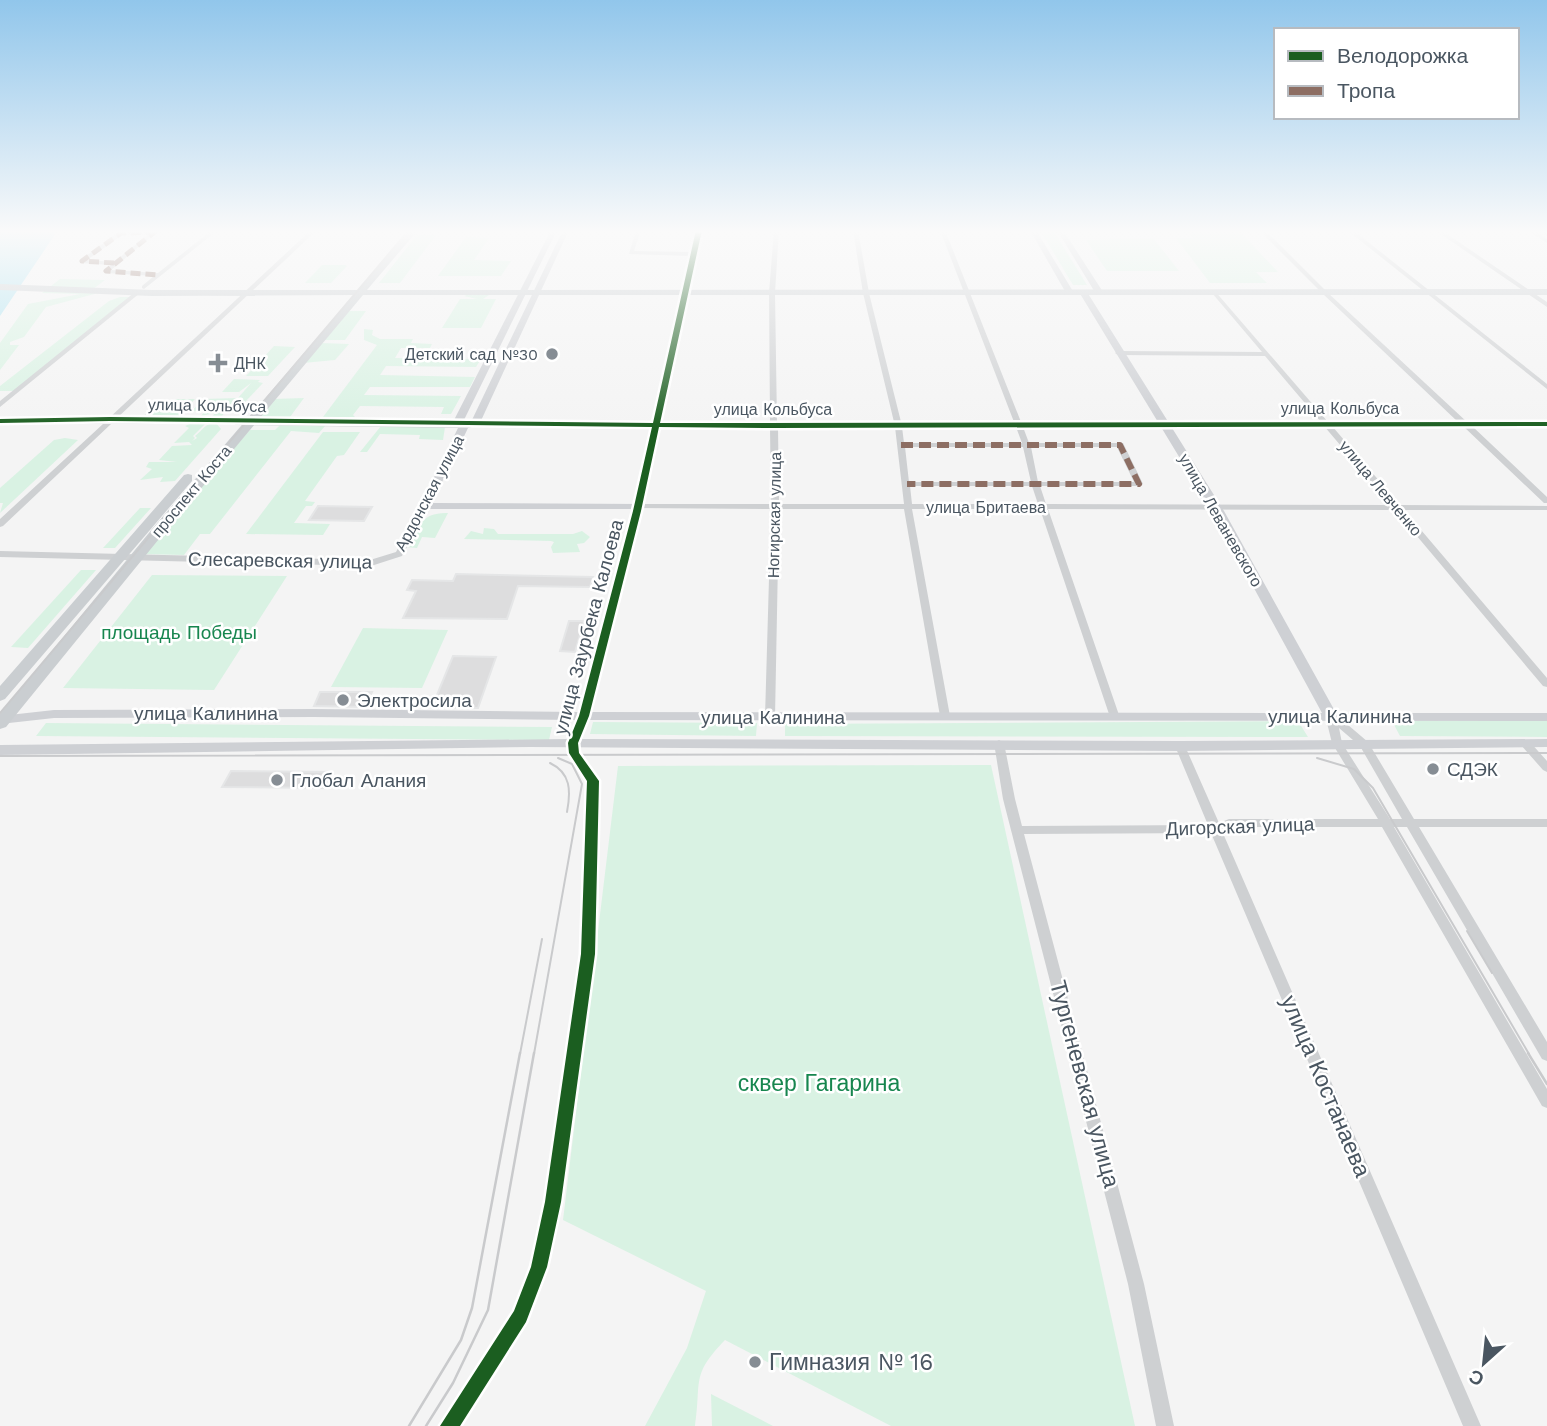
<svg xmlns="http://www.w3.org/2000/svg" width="1547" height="1426" font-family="'Work Sans',sans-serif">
<rect width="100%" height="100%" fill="#f4f4f4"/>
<!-- green -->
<path fill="#d9f2e3" d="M 1040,230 L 1053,230 L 1087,285 L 1073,285 Z
M 1186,230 L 1238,230 L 1278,272 L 1256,272 L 1267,283 L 1210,283 L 1176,238 L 1193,238 Z
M 417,235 L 436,235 L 400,283 L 379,283 Z
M 466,237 L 489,238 L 474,260 L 511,261 L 501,276 L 438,276 Z
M 1154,239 L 1179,271 L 1107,271 L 1086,240 Z
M 322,265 L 345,265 L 347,266 L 331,283 L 305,283 Z
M 60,279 L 105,280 L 88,293 L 98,293 L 46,307 L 24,337 L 10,342 L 10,345 L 19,345 L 0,370 L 0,343 L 28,304 L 80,294 L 42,293 Z
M 469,294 L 489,295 L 483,299 L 496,299 L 481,328 L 442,328 L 460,299 L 477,299 L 464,296 Z
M 120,297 L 130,297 L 14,391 L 0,391 L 0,386 L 109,301 Z
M 348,311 L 366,311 L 345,340 L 322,340 Z
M 364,329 L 373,330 L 372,335 L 380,339 L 413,339 L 411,343 L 432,344 L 430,348 L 401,348 L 395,358 L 481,359 L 476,367 L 386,366 L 380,375 L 475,377 L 470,387 L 370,387 L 364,395 L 461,396 L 451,414 L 441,414 L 444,407 L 360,406 L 353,415 L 355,417 L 323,417 L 377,345 L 364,340 Z
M 320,343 L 349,344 L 335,360 L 303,363 Z
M 274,346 L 295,347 L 268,376 L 246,376 Z
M 234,379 L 260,380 L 258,382 L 263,383 L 245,402 L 229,405 L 221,418 L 210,419 L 215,413 L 201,416 L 205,411 L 192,411 L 203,399 L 238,398 L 251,383 L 239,392 L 222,392 Z
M 304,398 L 290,417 L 257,417 L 272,399 Z
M 176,399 L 195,399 L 178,417 L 144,416 L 158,402 L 172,403 Z
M 192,423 L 205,424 L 193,436 L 195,438 L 192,441 L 197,438 L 195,436 C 203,430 205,423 216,423 L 221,429 L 175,481 L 160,482 L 163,477 L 140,480 L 152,469 L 146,467 L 149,462 L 177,462 L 159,460 L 172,446 L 192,445 L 189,442 L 174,443 L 189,428 L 185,426 Z
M 280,425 L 325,426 L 319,433 L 291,431 L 210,534 L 200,534 L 184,555 L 141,554 L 250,430 L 275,430 Z
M 381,426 L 445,427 L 443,440 L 419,439 L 420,435 L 380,434 L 367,452 L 360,452 Z
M 323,432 L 360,432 L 344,455 L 337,456 L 305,501 L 315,502 L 312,506 L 306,506 L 294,523 L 330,524 L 323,535 L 246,534 Z
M 65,438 L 78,440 L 0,513 L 3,503 L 0,503 L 0,488 L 54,440 Z
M 140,508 L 151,508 L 115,548 L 103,548 Z
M 448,513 L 435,538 L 422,537 L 417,548 L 406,547 C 417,527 422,512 448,513 Z
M 484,528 L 494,529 L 498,534 L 573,534 L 582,531 L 590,537 L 584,543 L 577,544 L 580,552 L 553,553 L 551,547 L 554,542 L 551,541 L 464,539 L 471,531 L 483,534 Z
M 81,570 L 96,570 L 28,648 L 11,647 Z
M 152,575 L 287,576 L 214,690 L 63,688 Z
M 363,628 L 448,630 L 422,688 L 331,687 Z
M 1298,721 L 1308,737 L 785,736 L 785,724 Z
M 1392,721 L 1547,721 L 1547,737 L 1400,736 Z
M 593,722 L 757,723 L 756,736 L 590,734 Z
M 46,723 L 552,727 L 549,740 L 36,736 Z
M 991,765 L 1135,1426 L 891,1426 L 725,1340 C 690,1376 702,1381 695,1426 L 645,1426 L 687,1348 L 706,1291 L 563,1220 L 618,766 Z
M 711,1394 L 773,1426 L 712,1426 Z"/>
<!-- water -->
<path fill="#aee2f0" d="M 0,230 L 15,230 L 13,232 L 58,230 L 0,316 Z"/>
<!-- building -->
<path fill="#ddddde" stroke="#e5e6e7" stroke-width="2" d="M 318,506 L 372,507 L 364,521 L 309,520 Z
M 456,574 L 593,577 L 590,587 L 518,586 L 507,619 L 403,618 L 416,591 L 407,590 L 412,580 L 453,581 Z
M 569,621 L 584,621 L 575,652 L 560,651 Z
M 453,656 L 496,657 L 478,708 L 432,707 Z
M 320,692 L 372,692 L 365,707 L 314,706 Z
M 231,771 L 332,772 L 325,788 L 222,787 Z"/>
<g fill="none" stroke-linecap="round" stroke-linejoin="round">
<!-- street -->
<path fill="#ced0d2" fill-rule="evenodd" d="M 159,230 L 111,270 L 158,273 L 212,230 L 218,230 L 144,289 L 142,288 L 142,286 L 154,276 L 106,273 L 103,271 L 111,265 L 82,263 L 79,261 L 119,232 ZM 149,234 L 114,262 L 87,260 L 122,235 Z
M 311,230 L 317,230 L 116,419 L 236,420 L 239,420 L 239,424 L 111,424 L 3,526 L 0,527 L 0,519 L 103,424 L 0,423 L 0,419 L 108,419 Z
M 636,230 L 641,230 L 634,251 L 691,252 L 696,230 L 702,230 L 660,423 L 770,423 L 769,293 L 774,230 L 779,230 L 775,293 L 777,423 L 894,422 L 863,293 L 853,230 L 858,230 L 869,293 L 901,422 L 1014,422 L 940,230 L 945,230 L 1021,422 L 1321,422 L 1265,356 L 1118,355 L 1115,353 L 1118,351 L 1262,352 L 1212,293 L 1211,292 L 1214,290 L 1328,422 L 1458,422 L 1323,294 L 1259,230 L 1265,230 L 1327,292 L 1467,422 L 1547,422 L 1547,426 L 1472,426 L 1547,497 L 1547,503 L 1544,503 L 1463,426 L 1332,426 L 1400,505 L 1547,506 L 1547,510 L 1404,510 L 1547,678 L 1547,687 L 1543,686 L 1395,510 L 1048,509 L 1119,715 L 1118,717 L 1110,717 L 1040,509 L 912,509 L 950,716 L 945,719 L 940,716 L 904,509 L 779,509 L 775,717 L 770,720 L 766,719 L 765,717 L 771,509 L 635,508 L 634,506 L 652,427 L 474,427 L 470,425 L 474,423 L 653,423 L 691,256 L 629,254 ZM 1324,426 L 1391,505 L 1046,504 L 1040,486 L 1139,486 L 1143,484 L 1123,443 L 1029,443 L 1023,427 ZM 659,427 L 770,427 L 771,504 L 643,504 ZM 778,427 L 895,427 L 904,504 L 779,504 ZM 902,427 L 1016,427 L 1022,443 L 904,443 ZM 905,447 L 1023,447 L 1031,482 L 909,482 ZM 1031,447 L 1117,447 L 1134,482 L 1038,482 ZM 910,486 L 1032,486 L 1038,504 L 912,504 Z
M 1347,230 L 1353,230 L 1547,384 L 1547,389 Z
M 1435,230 L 1441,230 L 1547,302 L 1547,307 Z
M 1527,230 L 1533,230 L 1547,239 L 1547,243 Z
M 135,292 L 140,293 L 0,407 L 0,401 Z
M 422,504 L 425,504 L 429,506 L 402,556 L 371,566 L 0,557 L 0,551 L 370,560 L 396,552 Z
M 1330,712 L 1334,713 L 1368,742 L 1414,819 L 1547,819 L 1547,827 L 1419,827 L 1547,1042 L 1547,1061 L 1542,1059 L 1407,827 L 1394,827 L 1547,1089 L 1547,1108 L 1542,1106 L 1382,827 L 1231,827 L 1222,831 L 1481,1426 L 1463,1426 L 1211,833 L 1024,834 L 1144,1284 L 1174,1426 L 1156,1426 L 1128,1284 L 1003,799 L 994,743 L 999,740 L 1004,743 L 1015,799 L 1022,826 L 1208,825 L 1175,746 L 1180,743 L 1185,746 L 1219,823 L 1229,819 L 1378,819 L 1332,743 L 1325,715 ZM 1339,728 L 1360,746 L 1402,819 L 1390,819 L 1342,743 Z
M 573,740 L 578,743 L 579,753 L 599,781 L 595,954 L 561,1202 L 547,1267 L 526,1322 L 460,1426 L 440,1426 L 514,1311 L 531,1267 L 545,1202 L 581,954 L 587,781 L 569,753 L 568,743 Z
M 1525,740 L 1529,741 L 1547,761 L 1547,772 L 1543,770 L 1521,745 L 1520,743 Z"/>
<!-- secondary -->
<path fill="#ced0d4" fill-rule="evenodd" d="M 551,230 L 557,230 L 463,422 L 471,422 L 563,230 L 569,230 L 479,425 L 468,428 L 432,503 L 642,504 L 643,506 L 592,712 L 1322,713 L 1212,511 L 1079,292 L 1083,290 L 1087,292 L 1224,511 L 1336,713 L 1547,713 L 1547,721 L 589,720 L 582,739 L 1180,741 L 1547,739 L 1547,747 L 1180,751 L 530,747 L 0,755 L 0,745 L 568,739 L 575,720 L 314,717 L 54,718 L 0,724 L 0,716 L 54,710 L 314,709 L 578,712 L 632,509 L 425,509 L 420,506 L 458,428 L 236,425 L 231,422 L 236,419 L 453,422 Z
M 1030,230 L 1036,230 L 1074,293 L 1073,295 L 1066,293 Z
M 1057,230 L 1063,230 L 1103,292 L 1102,294 L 1096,294 Z"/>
<!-- primary -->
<path fill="#caced1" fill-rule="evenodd" d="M 410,230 L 418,230 L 367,290 L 1547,289 L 1547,295 L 363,295 L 163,534 L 6,727 L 0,729 L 0,714 L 153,528 L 354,295 L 152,296 L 0,290 L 0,284 L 152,290 L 358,290 Z
M 1536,230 L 1547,231 L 1547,236 Z
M 188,474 L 192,475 L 192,481 L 5,699 L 0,701 L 0,686 L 184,475 Z"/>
<!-- tram-far1 -->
<path stroke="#c9cacc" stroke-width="2" d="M 0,713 L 409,230
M 0,756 L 1547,753
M 1317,758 L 1354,769 L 1373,788 L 1529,1054
M 550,763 C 571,773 571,791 567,812
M 1467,931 L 1492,973
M 520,1054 L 542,939
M 534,1054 L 582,784 L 572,764 L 558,758"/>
<!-- tram -->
<path stroke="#c9cacc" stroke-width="2.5" d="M 1528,1053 L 1547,1084
M 409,1426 L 461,1340 L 472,1308 L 520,1053
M 426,1426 L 453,1383 L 488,1310 L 534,1053"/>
<!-- quiet-far1 -->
<path stroke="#8d6e63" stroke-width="5" stroke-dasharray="10 5" stroke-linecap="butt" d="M 157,230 L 106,271 L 158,275
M 114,263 L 82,261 L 121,233 L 153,232"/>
<!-- quiet -->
<path stroke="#8d6e63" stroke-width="6" stroke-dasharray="12 6" stroke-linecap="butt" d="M 901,445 L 1120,445 L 1139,484 L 907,484"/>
<defs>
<path id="cycleway" d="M 696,230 L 702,230 L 660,423 L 1547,422 L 1547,426 L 775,428 L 659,427 L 641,511 L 589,716 L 578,743 L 579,753 L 599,781 L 595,954 L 561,1202 L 547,1267 L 526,1322 L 460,1426 L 440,1426 L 514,1311 L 531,1267 L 545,1202 L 581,954 L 587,781 L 569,753 L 568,743 L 579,716 L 633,511 L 652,427 L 110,421 L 0,423 L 0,419 L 110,417 L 653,423 Z"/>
</defs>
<!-- cycleway casing -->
<use href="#cycleway" stroke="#fff" stroke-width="5"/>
<!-- cycleway -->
<use href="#cycleway" fill="#1b5e20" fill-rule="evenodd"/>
</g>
<!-- sky -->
<linearGradient id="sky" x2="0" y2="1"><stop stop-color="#91c6eb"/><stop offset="0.54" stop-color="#fafafa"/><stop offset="1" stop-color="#fafafa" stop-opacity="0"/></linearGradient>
<rect width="1547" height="429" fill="url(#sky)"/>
<!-- markers -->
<g fill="#868d94" stroke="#fff" stroke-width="2.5">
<circle cx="552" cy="354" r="7"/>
<path d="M214.5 352.5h7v7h7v7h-7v7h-7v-7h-7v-7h7z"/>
<circle cx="343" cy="700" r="7"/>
<circle cx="1433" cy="769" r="7"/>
<circle cx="277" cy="780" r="7"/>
<circle cx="755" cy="1362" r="7"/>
</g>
<g text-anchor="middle" stroke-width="5" stroke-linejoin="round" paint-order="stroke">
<!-- far-poi labels -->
<g font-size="16" fill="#4a5661" stroke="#fff" text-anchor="end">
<text x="538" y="360">Детский сад №30</text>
<text x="234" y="369" text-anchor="start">ДНК</text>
</g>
<!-- far-street labels -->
<g font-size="16" fill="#4a5661" stroke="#fff">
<text transform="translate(207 405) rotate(1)" y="6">улица Кольбуса</text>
<text x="1340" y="414">улица Кольбуса</text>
<text x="773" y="415">улица Кольбуса</text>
<text transform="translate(1381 488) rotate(50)" y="6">улица Левченко</text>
<text transform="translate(191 491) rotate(-50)" y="6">проспект Коста</text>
<text transform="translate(429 493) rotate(-62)" y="6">Ардонская улица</text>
<text x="986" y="513">улица Бритаева</text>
<text transform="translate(774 515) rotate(-89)" y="6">Ногирская улица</text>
<text transform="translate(1221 520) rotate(60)" y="6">улица Леваневского</text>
</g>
<!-- street labels -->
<g font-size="19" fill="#4a5661" stroke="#fff">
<text transform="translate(280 560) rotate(1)" y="7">Слесаревская улица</text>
<text transform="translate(588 627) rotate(-75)" y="7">улица Заурбека Калоева</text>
<text x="206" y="720">улица Калинина</text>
<text x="1340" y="723">улица Калинина</text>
<text x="773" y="724">улица Калинина</text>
<text transform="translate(1240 826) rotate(-2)" y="7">Дигорская улица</text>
</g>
<!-- park labels -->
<g font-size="19" fill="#17864f" stroke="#fff">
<text x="179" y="639">площадь Победы</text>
</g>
<!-- poi labels -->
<g font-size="19" fill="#4a5661" stroke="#fff" text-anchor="start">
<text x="357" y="707">Электросила</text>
<text x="1447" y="776">СДЭК</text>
<text x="291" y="787">Глобал Алания</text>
</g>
<!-- near-park labels -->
<g font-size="23" fill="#17864f" stroke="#fff">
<text x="819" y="1091">сквер Гагарина</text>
</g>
<!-- near-street labels -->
<g font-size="23" fill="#4a5661" stroke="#fff">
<text transform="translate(1085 1084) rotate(75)" y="8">Тургеневская улица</text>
<text transform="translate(1326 1086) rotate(67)" y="8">улица Костанаева</text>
</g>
<!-- near-poi labels -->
<g font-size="23" fill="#4a5661" stroke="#fff" text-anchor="start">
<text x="769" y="1370">Гимназия № 16</text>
</g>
</g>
<!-- legend -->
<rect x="1274" y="28" width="245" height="91" fill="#ffffff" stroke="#b7bbc0" stroke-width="2"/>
<rect x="1288" y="51" width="35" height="10" fill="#1b5e20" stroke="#b7bbc0" stroke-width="2"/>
<text x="1337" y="63" font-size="21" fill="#4a5661">Велодорожка</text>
<rect x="1288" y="86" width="35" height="10" fill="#8d6e63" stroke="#b7bbc0" stroke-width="2"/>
<text x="1337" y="98" font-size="21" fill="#4a5661">Тропа</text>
<!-- north arrow -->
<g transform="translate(1484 1363) rotate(207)" stroke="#ffffff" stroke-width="5" paint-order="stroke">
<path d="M0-5L12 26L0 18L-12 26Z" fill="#4a5661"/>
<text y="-10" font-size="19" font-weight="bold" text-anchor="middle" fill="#4a5661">С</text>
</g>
</svg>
